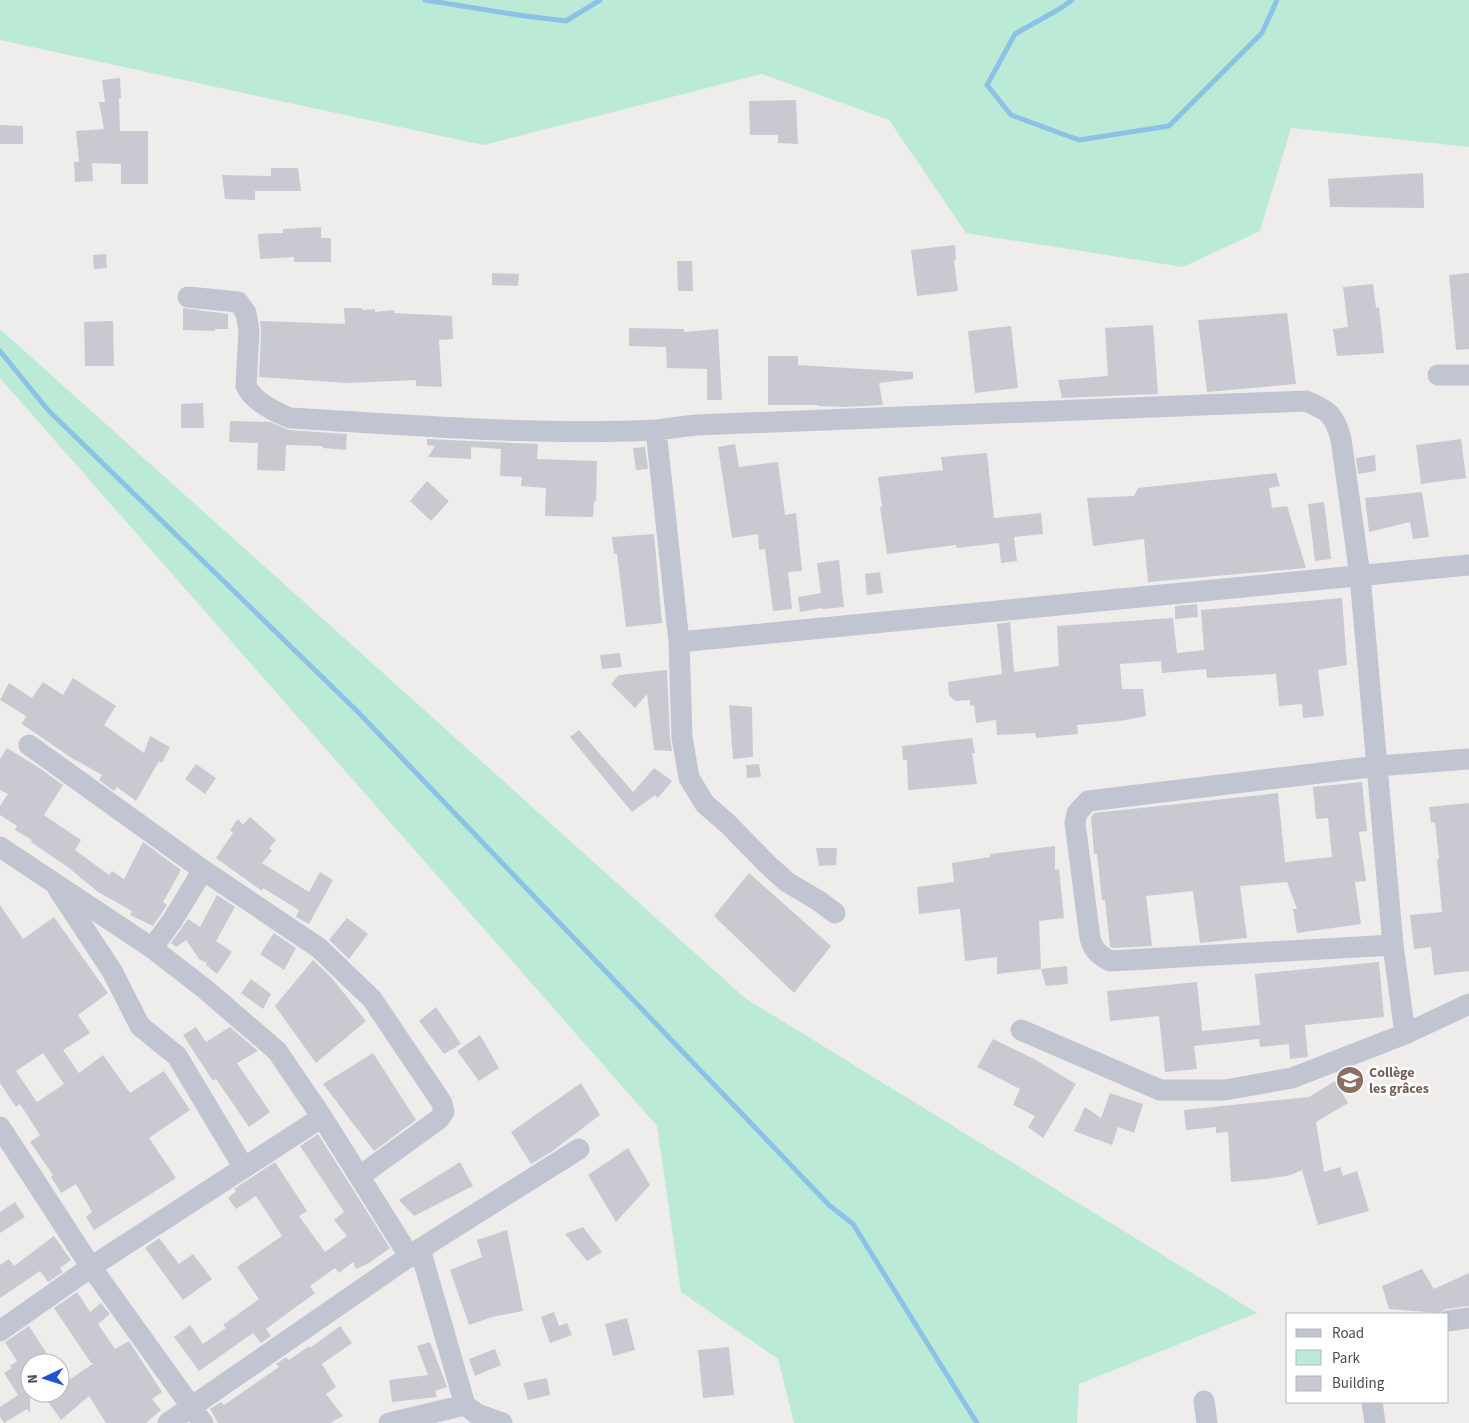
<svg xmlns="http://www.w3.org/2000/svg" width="1469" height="1423" font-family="'Source Sans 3',sans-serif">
<rect width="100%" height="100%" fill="#efecec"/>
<!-- green -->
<path fill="#bbebd7" d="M 0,0 L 1469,0 L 1469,147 L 1291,128 L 1260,231 L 1183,267 L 966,233 L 889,120 L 762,74 L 483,145 L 0,40 Z
M 0,329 L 745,998 L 1257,1313 L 1079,1384 L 1077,1423 L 794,1423 L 778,1359 L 681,1292 L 657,1126 L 0,378 Z"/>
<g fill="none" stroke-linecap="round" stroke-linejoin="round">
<!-- stream -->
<path stroke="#8bc2e6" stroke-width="5" d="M 425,0 L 518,15 L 566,21 L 600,0
M 1072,0 L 1061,8 L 1015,34 L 987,85 L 1011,115 L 1079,140 L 1169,126 L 1262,33 L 1277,0
M 0,351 L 48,410 L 358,712 L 829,1205 L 853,1224 L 977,1423"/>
</g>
<!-- building -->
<path fill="#c9cad1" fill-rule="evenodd" d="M 120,78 L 121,98 L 119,98 L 120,131 L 148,131 L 148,184 L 121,184 L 121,164 L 92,163 L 93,181 L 75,182 L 74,162 L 79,162 L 76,131 L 104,129 L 99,102 L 105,102 L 102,80 Z
M 796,100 L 798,144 L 778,143 L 778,135 L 750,135 L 749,101 Z
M 0,125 L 23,126 L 23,144 L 0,144 Z
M 271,168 L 298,168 L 301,191 L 255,191 L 255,200 L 225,199 L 222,175 L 271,176 Z
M 1423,173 L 1424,208 L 1330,207 L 1328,179 Z
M 321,227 L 321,238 L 331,238 L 331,262 L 294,262 L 294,257 L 260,259 L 258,234 L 283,233 L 283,229 Z
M 955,245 L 956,260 L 954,260 L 958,291 L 917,296 L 911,250 Z
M 106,254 L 107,268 L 94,269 L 93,255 Z
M 677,261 L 692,261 L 693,291 L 678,291 Z
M 492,273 L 519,274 L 518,286 L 492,285 Z
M 1469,273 L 1469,349 L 1456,350 L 1449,275 Z
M 1373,284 L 1376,308 L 1379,307 L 1381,324 L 1384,353 L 1337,356 L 1333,329 L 1348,327 L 1343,287 Z
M 183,308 L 228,314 L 228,329 L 215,329 L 215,331 L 183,330 Z
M 344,308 L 362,308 L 362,310 L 375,309 L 375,312 L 394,310 L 394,313 L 452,316 L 453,339 L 439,340 L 442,387 L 416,386 L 416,380 L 347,383 L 259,377 L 261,332 L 260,321 L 345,324 Z
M 1287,313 L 1296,384 L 1207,392 L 1198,320 Z
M 113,321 L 114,366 L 85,366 L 84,322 Z
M 1153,325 L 1158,394 L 1062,398 L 1058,380 L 1108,376 L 1105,328 Z
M 1011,326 L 1018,388 L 975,393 L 968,331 Z
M 629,328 L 684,329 L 684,332 L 718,329 L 722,400 L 707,400 L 707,369 L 667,368 L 666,347 L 629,346 Z
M 768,356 L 798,356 L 798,365 L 913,372 L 913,379 L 879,383 L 883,405 L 845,407 L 818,406 L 818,405 L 768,405 Z
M 203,403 L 204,428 L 181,428 L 181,404 Z
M 230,421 L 270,422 L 289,430 L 347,434 L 346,450 L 323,448 L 323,446 L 286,445 L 285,471 L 257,470 L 258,443 L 229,442 Z
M 427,439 L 538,444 L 537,459 L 597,461 L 596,501 L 594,501 L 593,517 L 545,516 L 546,488 L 521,486 L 522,477 L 500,476 L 501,449 L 471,447 L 471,459 L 428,457 L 435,446 L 427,445 Z
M 1461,439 L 1466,478 L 1421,484 L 1416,445 Z
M 735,444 L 739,467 L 778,462 L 785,515 L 796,513 L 802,571 L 788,572 L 792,609 L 773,611 L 765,549 L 759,550 L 758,534 L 732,538 L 718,447 Z
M 645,447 L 648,469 L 636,470 L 633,448 Z
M 987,453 L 994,518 L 1041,513 L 1043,534 L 1014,537 L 1017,561 L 1001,563 L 999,543 L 957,548 L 956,545 L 887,554 L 880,507 L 882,507 L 878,477 L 943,470 L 941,457 Z
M 1375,455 L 1376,471 L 1358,474 L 1356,458 Z
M 1276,473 L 1280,486 L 1269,488 L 1272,508 L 1287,506 L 1306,568 L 1148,582 L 1144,539 L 1093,546 L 1087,498 L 1134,496 L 1138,488 Z
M 427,481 L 449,501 L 431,521 L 410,501 Z
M 1422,492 L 1429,537 L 1413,539 L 1410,522 L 1369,532 L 1365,498 Z
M 1324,502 L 1331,559 L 1315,561 L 1308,504 Z
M 654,534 L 662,623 L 626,627 L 617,554 L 614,554 L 612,537 Z
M 839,560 L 844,607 L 823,609 L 822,608 L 800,612 L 798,597 L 821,593 L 817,563 Z
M 880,572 L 883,593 L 867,595 L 865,574 Z
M 1342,598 L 1347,665 L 1318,670 L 1324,716 L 1303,718 L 1302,704 L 1279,706 L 1276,674 L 1207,678 L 1206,669 L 1162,673 L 1161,661 L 1120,664 L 1122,689 L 1143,689 L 1146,716 L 1120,721 L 1077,725 L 1078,734 L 1036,738 L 1035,733 L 997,735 L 996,720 L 976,723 L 974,705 L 970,706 L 970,700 L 955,701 L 949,695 L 948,682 L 1002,674 L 997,624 L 1010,622 L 1014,672 L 1059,666 L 1057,626 L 1173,618 L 1177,653 L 1204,650 L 1201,610 Z
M 1197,604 L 1198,617 L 1175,619 L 1175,606 Z
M 620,653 L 622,667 L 602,669 L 600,655 Z
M 667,670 L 670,737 L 672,751 L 654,750 L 647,694 L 635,708 L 611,684 L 619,675 Z
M 73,678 L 116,706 L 104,725 L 144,753 L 150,736 L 170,747 L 162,763 L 159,761 L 136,801 L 117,787 L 114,791 L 99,780 L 102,775 L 76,760 L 76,761 L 22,724 L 26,716 L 0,700 L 9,683 L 32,698 L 43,682 L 63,695 Z
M 729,705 L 752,707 L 753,757 L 733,759 Z
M 579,730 L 633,792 L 654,768 L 672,781 L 658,798 L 655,795 L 632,812 L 570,737 Z
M 972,738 L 975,753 L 972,753 L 977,784 L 908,790 L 907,760 L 903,760 L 902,746 Z
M 7,748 L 38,767 L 63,785 L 44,815 L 81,840 L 75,850 L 109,875 L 112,871 L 124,879 L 143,842 L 181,870 L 163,902 L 167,905 L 153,926 L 130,915 L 132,911 L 98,892 L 69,868 L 31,842 L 32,840 L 15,830 L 17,826 L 0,815 L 0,806 L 8,794 L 0,790 L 0,759 Z
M 196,764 L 216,778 L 205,794 L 185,779 Z
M 759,764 L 761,777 L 747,778 L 746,765 Z
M 1362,782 L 1367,831 L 1359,832 L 1366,881 L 1355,882 L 1361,924 L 1297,933 L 1293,909 L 1297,909 L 1287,882 L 1240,886 L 1247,938 L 1200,943 L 1193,891 L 1146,896 L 1152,946 L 1113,948 L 1110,947 L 1105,900 L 1102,900 L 1097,854 L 1094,854 L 1091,817 L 1094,813 L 1278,793 L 1285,862 L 1332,857 L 1328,818 L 1316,819 L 1313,787 Z
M 1469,803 L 1469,971 L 1434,975 L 1431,947 L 1414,949 L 1410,915 L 1442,912 L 1437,859 L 1439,859 L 1435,822 L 1431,823 L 1429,807 Z
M 250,817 L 276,840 L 269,848 L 272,851 L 262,863 L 309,892 L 320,872 L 333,880 L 309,924 L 296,917 L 299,910 L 263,888 L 262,891 L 216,858 L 233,833 L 230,830 L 238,819 L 243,825 Z
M 1055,846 L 1055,870 L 1059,869 L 1064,918 L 1039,921 L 1041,969 L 997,974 L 997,957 L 965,961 L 960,909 L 919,914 L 917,887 L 954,882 L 952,863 L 990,857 L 990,854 Z
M 816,848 L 837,848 L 836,865 L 819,866 Z
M 749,873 L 831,946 L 794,993 L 714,916 Z
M 217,895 L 235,907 L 216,941 L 232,952 L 217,974 L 206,965 L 207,963 L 199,959 L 186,940 L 176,947 L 171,943 L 188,919 L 200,927 Z
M 0,905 L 23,939 L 54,917 L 108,993 L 78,1015 L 90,1033 L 63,1050 L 79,1073 L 103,1055 L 130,1093 L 164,1071 L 190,1110 L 149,1138 L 176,1178 L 94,1230 L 86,1217 L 92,1212 L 76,1184 L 61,1193 L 51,1177 L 53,1175 L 30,1142 L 40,1135 L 20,1104 L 16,1107 L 0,1083 ZM 43,1053 L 64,1084 L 37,1102 L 16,1071 Z
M 347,918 L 368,934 L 349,959 L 329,940 Z
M 274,933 L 296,948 L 284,970 L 260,954 Z
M 313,960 L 331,977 L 366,1021 L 316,1063 L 275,1006 Z
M 1379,962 L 1384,1017 L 1305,1025 L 1308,1057 L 1290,1059 L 1289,1044 L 1260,1047 L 1259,1039 L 1194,1046 L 1197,1069 L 1165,1072 L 1159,1016 L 1110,1021 L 1107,991 L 1197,982 L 1202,1031 L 1260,1025 L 1255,974 Z
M 1067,966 L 1068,984 L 1046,986 L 1041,969 Z
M 251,979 L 271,994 L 263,1009 L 241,993 Z
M 436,1007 L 461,1044 L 444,1054 L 419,1021 Z
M 196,1027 L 206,1042 L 230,1027 L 258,1051 L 237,1063 L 270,1112 L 249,1127 L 216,1079 L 213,1081 L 183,1035 Z
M 480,1035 L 499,1068 L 479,1081 L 457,1051 Z
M 993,1039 L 1034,1059 L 1076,1084 L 1043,1138 L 1028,1127 L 1035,1116 L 1013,1105 L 1020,1089 L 977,1067 Z
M 373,1053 L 416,1120 L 374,1151 L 323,1084 Z
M 1335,1081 L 1348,1103 L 1316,1122 L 1324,1172 L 1340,1167 L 1343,1176 L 1357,1171 L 1369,1211 L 1318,1225 L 1302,1170 L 1291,1175 L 1267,1179 L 1231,1182 L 1228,1132 L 1216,1133 L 1216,1127 L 1186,1130 L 1184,1110 L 1309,1097 Z
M 581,1083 L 600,1115 L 551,1152 L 531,1164 L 511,1132 Z
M 1110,1093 L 1143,1104 L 1134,1133 L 1118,1127 L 1112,1145 L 1074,1131 L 1085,1107 L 1101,1118 Z
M 318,1134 L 390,1248 L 369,1263 L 356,1269 L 353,1262 L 339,1273 L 335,1268 L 310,1286 L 315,1293 L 266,1329 L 271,1336 L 261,1343 L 253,1333 L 199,1371 L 174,1337 L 190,1325 L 203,1344 L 226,1328 L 223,1325 L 259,1299 L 237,1267 L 282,1236 L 256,1196 L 236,1209 L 228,1198 L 236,1191 L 234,1189 L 275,1162 L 307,1211 L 299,1216 L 325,1252 L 347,1236 L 334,1220 L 344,1212 L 300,1146 Z
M 628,1148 L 650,1185 L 616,1222 L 588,1175 Z
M 460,1162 L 473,1186 L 414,1216 L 399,1200 Z
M 15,1202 L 25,1217 L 0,1233 L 0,1212 Z
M 583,1227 L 602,1252 L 587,1261 L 565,1234 Z
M 507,1230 L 523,1311 L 492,1317 L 469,1325 L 450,1270 L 482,1257 L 477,1240 Z
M 54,1236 L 71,1260 L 60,1268 L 63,1272 L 48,1282 L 40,1271 L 0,1298 L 0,1265 L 9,1259 L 14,1266 Z
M 159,1238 L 179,1264 L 193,1254 L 212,1279 L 183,1300 L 145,1248 Z
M 1422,1269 L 1434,1289 L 1469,1273 L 1469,1306 L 1446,1309 L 1439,1313 L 1389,1309 L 1382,1286 Z
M 77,1292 L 90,1312 L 101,1303 L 110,1314 L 98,1324 L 115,1349 L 129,1341 L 162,1392 L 152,1399 L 161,1410 L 146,1423 L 106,1423 L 89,1396 L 61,1420 L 42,1393 L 60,1393 L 60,1386 L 94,1363 L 91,1363 L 54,1308 Z
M 554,1312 L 559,1326 L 567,1323 L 572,1335 L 550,1343 L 541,1317 Z
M 627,1318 L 635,1350 L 613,1356 L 605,1324 Z
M 29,1326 L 53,1363 L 30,1363 L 30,1413 L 27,1409 L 4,1423 L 0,1417 L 0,1407 L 18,1395 L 4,1373 L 12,1368 L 10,1366 L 17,1361 L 5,1342 Z
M 340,1326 L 352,1343 L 322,1364 L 336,1387 L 326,1394 L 343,1416 L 330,1423 L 218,1423 L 210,1409 L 221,1402 L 224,1405 L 279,1367 L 276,1364 L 286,1357 L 289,1360 L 309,1346 L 310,1348 Z
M 430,1342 L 447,1387 L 435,1391 L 437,1397 L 392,1402 L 389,1380 L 428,1375 L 417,1346 Z
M 729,1347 L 734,1395 L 703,1398 L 698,1350 Z
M 495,1349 L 501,1365 L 475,1376 L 469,1359 Z
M 547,1378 L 550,1395 L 528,1400 L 523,1383 Z"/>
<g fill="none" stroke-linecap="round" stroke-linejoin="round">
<!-- minor -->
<path stroke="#c0c5d1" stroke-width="21" d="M 188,297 L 238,302 L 246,313 L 249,331 L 246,386 C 253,401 275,412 290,418 C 412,425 534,436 656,430
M 1438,375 L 1469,375
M 679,642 L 1469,565
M 29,745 L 203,870 L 319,948 L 372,999 L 442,1103 L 444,1112 L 439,1119 L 360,1176
M 0,847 L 152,948 L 205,989 L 277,1051 L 322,1117 L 410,1257
M 58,889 L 112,971 L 140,1026 L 177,1056 L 244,1168
M 835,913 L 819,901 L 787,882 L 767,864 L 728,824 L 705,804 L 689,778 L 682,737 L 679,642 L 656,430 L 696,425 L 1306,401 C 1329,411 1334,414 1341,439 L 1360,576 L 1393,945 L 1405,1034
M 1393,945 L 1110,961 C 1099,955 1093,950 1090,938 L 1075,823 L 1077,813 L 1088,801 L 1378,766 L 1469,759
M 152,948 L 172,921 L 203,870
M 1021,1030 L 1160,1090 L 1225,1090 L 1292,1078 L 1405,1034 L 1469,1004
M 0,1127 L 91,1267 L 203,1423
M 420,1249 L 465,1405 L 477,1414 L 502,1423
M 1448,1321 L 1469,1318
M 0,1331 L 91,1267 L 322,1117
M 1204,1401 L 1207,1423
M 1372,1402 L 1375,1423
M 168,1423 L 420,1249 L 579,1149
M 389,1423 L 465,1405"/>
</g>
<!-- icons -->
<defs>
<symbol id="school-disc" viewBox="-11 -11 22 22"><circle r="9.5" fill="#8d6e63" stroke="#fff"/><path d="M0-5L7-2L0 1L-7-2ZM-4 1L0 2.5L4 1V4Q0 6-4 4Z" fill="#fff"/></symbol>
</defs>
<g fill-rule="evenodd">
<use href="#school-disc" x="1334" y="1064" width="32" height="32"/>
</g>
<g text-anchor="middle" stroke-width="5" stroke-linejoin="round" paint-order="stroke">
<!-- education labels -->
<g font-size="14" font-weight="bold" fill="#785e54" stroke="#fff" text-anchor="start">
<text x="1369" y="1077">Collège<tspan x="1369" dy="16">les grâces</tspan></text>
</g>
</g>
<!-- legend -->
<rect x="1286" y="1313" width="162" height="90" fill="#ffffff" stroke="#b5b7bc"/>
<rect x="1296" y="1329" width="25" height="8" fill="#c0c5d1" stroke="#b5b7bc"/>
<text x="1332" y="1338" font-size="15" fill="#454c58">Road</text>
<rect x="1296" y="1350" width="25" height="15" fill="#bbebd7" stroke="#b5b7bc"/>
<text x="1332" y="1363" font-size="15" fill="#454c58">Park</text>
<rect x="1296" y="1376" width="25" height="15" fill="#c9cad1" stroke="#b5b7bc"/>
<text x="1332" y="1388" font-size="15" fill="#454c58">Building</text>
<!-- north arrow -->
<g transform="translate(45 1378) rotate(266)"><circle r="24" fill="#ffffff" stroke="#b5b7bc"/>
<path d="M0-4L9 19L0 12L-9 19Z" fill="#234fd1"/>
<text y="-8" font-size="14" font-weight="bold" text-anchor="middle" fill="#454c58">N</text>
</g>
</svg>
